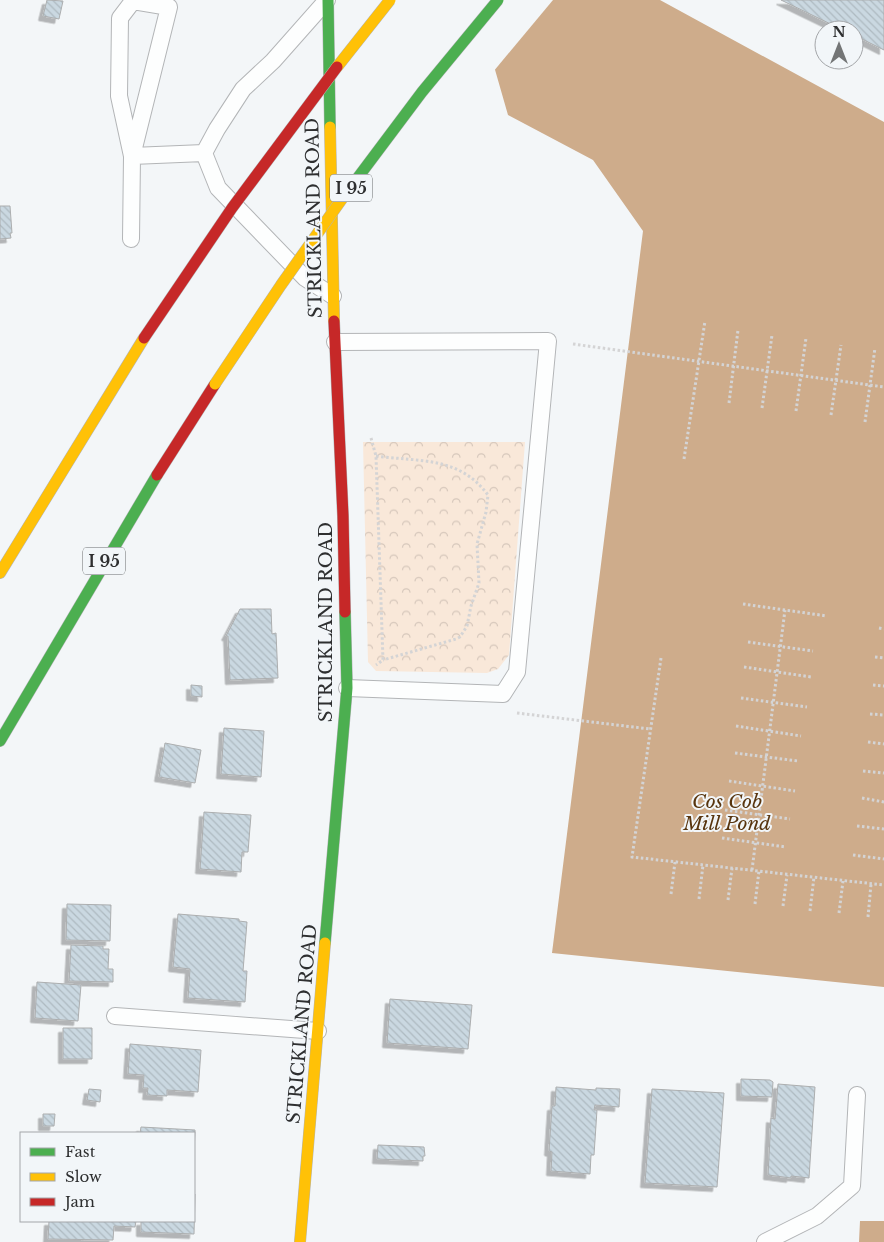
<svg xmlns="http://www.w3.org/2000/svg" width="884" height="1242" font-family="'Libre Baskerville',serif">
<defs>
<pattern id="park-crowns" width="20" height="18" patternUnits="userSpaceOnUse" patternTransform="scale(1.25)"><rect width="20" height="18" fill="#f9e8d9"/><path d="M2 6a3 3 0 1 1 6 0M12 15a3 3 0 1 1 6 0" fill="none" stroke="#d6c7bb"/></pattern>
<pattern id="building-back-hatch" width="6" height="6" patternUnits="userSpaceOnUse" patternTransform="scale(1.25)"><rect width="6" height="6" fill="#cad8e1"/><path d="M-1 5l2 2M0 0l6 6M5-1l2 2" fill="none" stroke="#aebac1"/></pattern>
<filter id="shadow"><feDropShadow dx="-4.5" dy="4.5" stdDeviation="0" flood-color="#0004"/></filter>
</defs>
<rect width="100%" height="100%" fill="#f3f6f8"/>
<!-- park -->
<path fill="url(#park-crowns)" d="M 363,442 L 525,442 L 509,655 L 498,669 L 487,673 L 376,671 L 368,662 Z"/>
<!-- water -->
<path fill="#ceac8b" d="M 475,0 L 660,0 L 884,122 L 884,987 L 552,953 L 643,231 L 593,160 L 508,115 Z
M 860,1221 L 884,1221 L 884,1242 L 859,1242 Z"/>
<!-- pier -->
<path fill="#f3f6f8" d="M 473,0 L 553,0 L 493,72 Z"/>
<!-- building -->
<path fill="url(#building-back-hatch)" stroke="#acaeaf" filter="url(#shadow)" d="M 47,0 L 63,1 L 59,19 L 43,16 Z
M 781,0 L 884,0 L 884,50 L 854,35 L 854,30 L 843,30 Z
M 0,206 L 10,206 L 12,233 L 10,233 L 11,238 L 0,239 Z
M 240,609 L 271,609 L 272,634 L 276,633 L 278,678 L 230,680 L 228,636 L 226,636 Z
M 191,685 L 202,686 L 202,697 L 191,696 Z
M 224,728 L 264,731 L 261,777 L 221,774 Z
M 165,743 L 201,750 L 195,783 L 159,777 Z
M 204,812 L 251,815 L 248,852 L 242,852 L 241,872 L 200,869 Z
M 67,904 L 111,905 L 110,941 L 66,940 Z
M 178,914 L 239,919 L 239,921 L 247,922 L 243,971 L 247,971 L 245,1002 L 188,998 L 190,969 L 173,967 Z
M 71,945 L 103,946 L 103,949 L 109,949 L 108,969 L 113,969 L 113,982 L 69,981 Z
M 37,982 L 81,985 L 78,1021 L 35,1018 Z
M 390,999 L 472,1005 L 468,1049 L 387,1043 Z
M 63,1028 L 92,1028 L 92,1059 L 63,1059 Z
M 130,1044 L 201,1050 L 198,1092 L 167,1090 L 167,1096 L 147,1095 L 148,1088 L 143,1088 L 144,1075 L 128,1074 Z
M 741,1079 L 770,1080 L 773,1082 L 772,1097 L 741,1096 Z
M 778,1084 L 815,1087 L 809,1178 L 791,1176 L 791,1178 L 768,1175 L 771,1118 L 775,1119 Z
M 556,1087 L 596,1090 L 596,1088 L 620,1089 L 619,1107 L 595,1105 L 594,1110 L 597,1110 L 594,1155 L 591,1155 L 590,1174 L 551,1171 L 552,1152 L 549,1151 L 552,1106 L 555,1106 Z
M 89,1089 L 101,1090 L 100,1102 L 87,1100 Z
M 652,1089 L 724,1093 L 717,1187 L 645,1183 Z
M 43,1114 L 55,1114 L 54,1126 L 43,1126 Z
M 141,1127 L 195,1130 L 194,1153 L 194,1133 L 140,1133 Z
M 378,1145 L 424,1147 L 425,1156 L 423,1156 L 423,1161 L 377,1159 Z
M 194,1194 L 195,1194 L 194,1234 L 141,1232 L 141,1221 L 194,1221 Z
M 49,1221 L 136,1221 L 135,1227 L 114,1226 L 113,1240 L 48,1239 Z"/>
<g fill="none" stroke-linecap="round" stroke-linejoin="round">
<defs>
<path id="lane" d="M 204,153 L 218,188 L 305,278 L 333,296
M 132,156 L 204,153 L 217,129 L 243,89 L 273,61 L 327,0
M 131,239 L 132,156 L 119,96 L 120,18 L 133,1 L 169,7 L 132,156
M 335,342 L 548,341 L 517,672 L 503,694 L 347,688
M 115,1016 L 318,1031
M 765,1242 L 817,1216 L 852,1186 L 857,1095"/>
<path id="fast" d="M 328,0 L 330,127
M 0,741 L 157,475
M 325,943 L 347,688 L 345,612"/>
<path id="slow" d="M 330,127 L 334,321
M 0,573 L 144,338
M 300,1242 L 325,943"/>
<path id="jam" d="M 334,321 L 343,516 L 345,612
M 157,475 L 215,384"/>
</defs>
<!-- lane casing -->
<use href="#lane" stroke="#b3b5b7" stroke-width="18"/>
<!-- fast casing -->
<use href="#fast" stroke="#b3b5b7" stroke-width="12"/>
<!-- slow casing -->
<use href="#slow" stroke="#b3b5b7" stroke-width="12"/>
<!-- jam casing -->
<use href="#jam" stroke="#b3b5b7" stroke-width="12"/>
<!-- path -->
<path stroke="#d4d4d5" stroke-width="3" stroke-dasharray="2.5 2.5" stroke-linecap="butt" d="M 573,344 L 884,387
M 729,403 L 738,330
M 762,408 L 772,335
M 796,411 L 806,338
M 831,415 L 841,345
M 865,422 L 875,348
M 371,438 L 376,456 L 383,660 L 376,665
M 376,456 C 420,462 459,456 488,495 L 486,512 L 477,544 L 479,583 L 471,606 L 467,626 L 460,637 L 456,639 L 383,660
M 684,459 L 705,321
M 743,604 L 827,616
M 879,628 L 884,629
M 748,642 L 813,651
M 875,657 L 884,658
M 661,658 L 632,857 L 884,885
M 744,667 L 811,677
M 873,685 L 884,686
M 741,698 L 807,707
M 517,713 L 650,729
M 870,714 L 884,715
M 736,726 L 801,736
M 868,742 L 884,744
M 735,753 L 798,761
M 863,771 L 884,773
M 729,781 L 795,791
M 862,798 L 884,802
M 725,810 L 790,819
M 857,826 L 884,829
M 722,838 L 786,847
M 853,855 L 884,859
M 752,870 L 785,610
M 671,894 L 675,862
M 699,899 L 703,865
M 728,900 L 732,868
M 755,904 L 759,871
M 783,906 L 787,875
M 810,911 L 814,877
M 839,913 L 843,881
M 868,917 L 871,884"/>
<!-- lane -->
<use href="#lane" stroke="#fdfefe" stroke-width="16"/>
<!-- fast -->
<use href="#fast" stroke="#4caf50" stroke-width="11"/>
<!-- slow -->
<use href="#slow" stroke="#ffc107" stroke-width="11"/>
<!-- jam -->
<use href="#jam" stroke="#c62828" stroke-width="11"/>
<defs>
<path id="fast-bridge" d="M 344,196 L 422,92 L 498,0"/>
<path id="slow-bridge" d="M 337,67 L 390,0
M 215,384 L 281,285 L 344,196"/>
<path id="jam-bridge" d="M 144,338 L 232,208 L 337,67"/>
</defs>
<!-- fast-bridge casing -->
<use href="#fast-bridge" stroke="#b3b5b7" stroke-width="12" stroke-linecap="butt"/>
<!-- slow-bridge casing -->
<use href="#slow-bridge" stroke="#b3b5b7" stroke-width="12" stroke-linecap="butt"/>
<!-- jam-bridge casing -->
<use href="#jam-bridge" stroke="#b3b5b7" stroke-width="12" stroke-linecap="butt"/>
<!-- fast-bridge -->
<use href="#fast-bridge" stroke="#4caf50" stroke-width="11"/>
<!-- slow-bridge -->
<use href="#slow-bridge" stroke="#ffc107" stroke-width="11"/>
<!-- jam-bridge -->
<use href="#jam-bridge" stroke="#c62828" stroke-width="11"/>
</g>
<g text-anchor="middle" stroke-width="4" stroke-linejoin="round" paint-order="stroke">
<!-- shield labels -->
<g fill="#f2f6f9" stroke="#696b6c" stroke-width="1">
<rect x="330" y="174.5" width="42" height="27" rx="4"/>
<rect x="83" y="547.5" width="42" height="27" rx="4"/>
</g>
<g font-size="16" font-weight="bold" fill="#2e2f30">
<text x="351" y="194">I 95</text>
<text x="104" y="567">I 95</text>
</g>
<!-- street labels -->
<g font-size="18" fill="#2e2f30" stroke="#f2f6f9">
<text transform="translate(314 218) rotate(-91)" y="6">STRICKLAND ROAD</text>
<text transform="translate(326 622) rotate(-90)" y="6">STRICKLAND ROAD</text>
<text transform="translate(302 1024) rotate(-85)" y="6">STRICKLAND ROAD</text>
</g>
<!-- water labels -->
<g font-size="19" font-style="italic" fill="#58350f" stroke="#f2f6f9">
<text x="727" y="808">Cos Cob<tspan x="727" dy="22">Mill Pond</tspan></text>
</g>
</g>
<!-- legend -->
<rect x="20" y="1132" width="175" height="90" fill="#f2f6f9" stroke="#a4a6a9"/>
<rect x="30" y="1148" width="25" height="8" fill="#4caf50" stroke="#a4a6a9"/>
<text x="65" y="1157" font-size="15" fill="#2e2f30">Fast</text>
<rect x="30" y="1173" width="25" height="8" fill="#ffc107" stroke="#a4a6a9"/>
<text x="65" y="1182" font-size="15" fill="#2e2f30">Slow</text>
<rect x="30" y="1198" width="25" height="8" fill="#c62828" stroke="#a4a6a9"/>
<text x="65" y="1207" font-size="15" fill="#2e2f30">Jam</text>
<!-- north arrow -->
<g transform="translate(839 45)"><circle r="24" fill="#f2f6f9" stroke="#a4a6a9"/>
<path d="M0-4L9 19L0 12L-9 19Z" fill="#737576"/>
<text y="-8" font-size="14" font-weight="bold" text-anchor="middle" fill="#2e2f30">N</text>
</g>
</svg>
